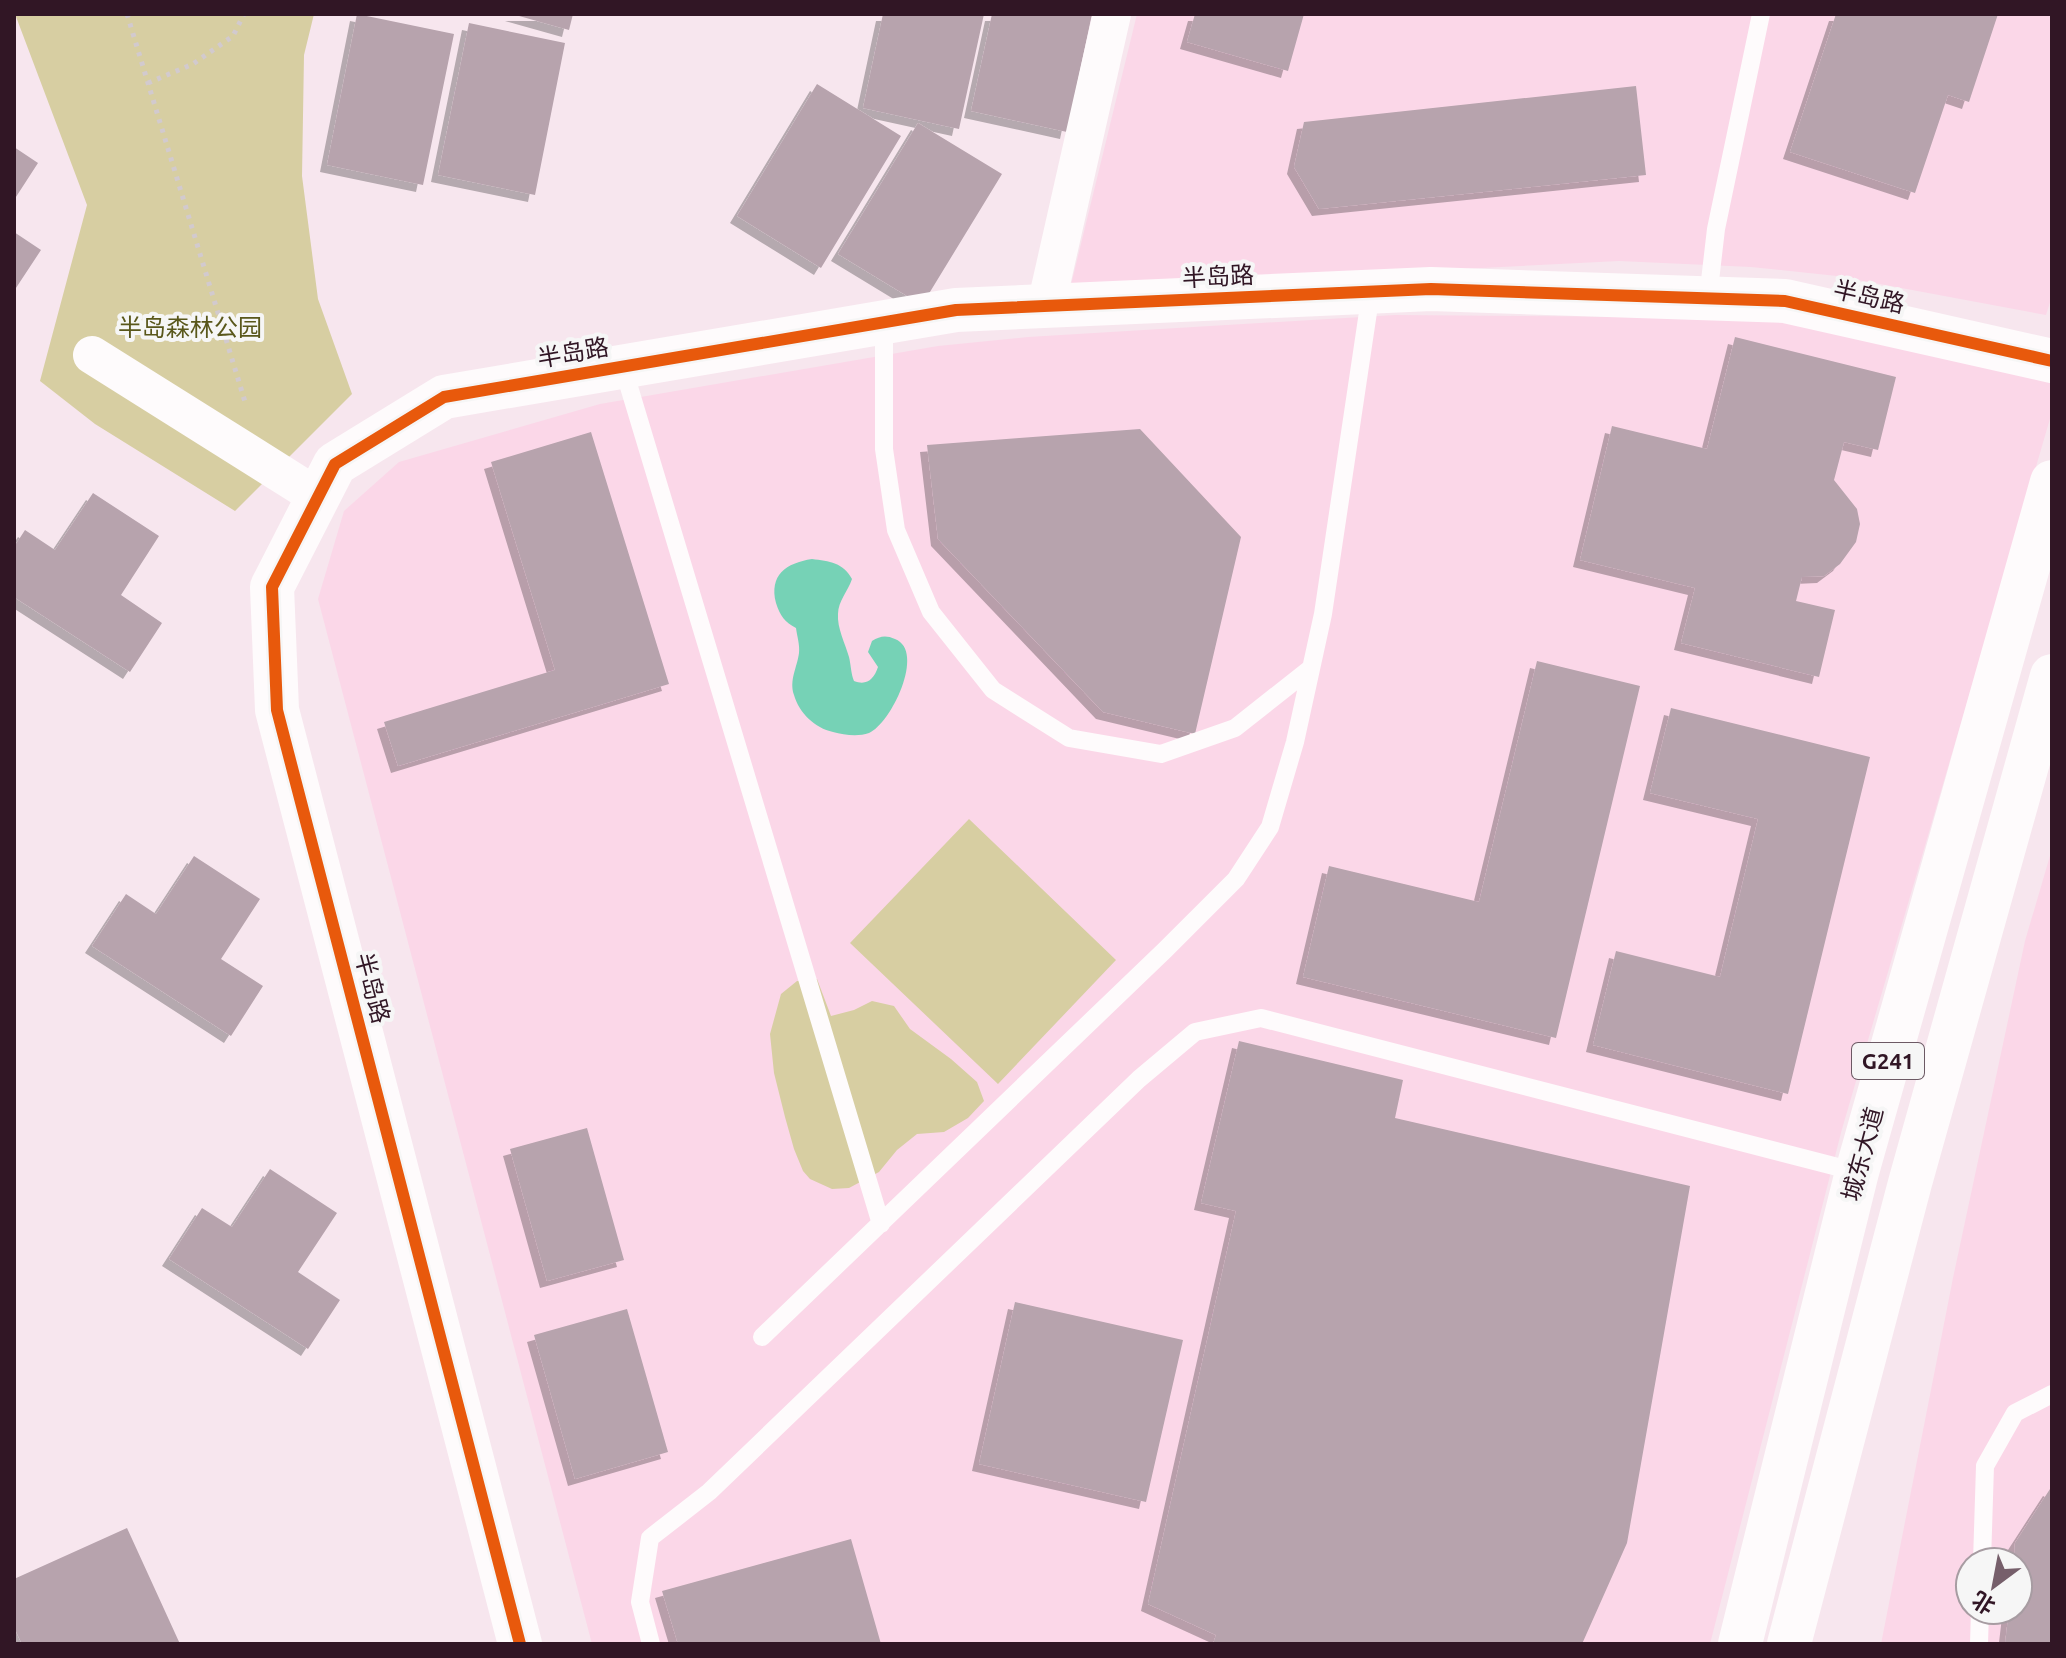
<svg xmlns="http://www.w3.org/2000/svg" width="2066" height="1658" font-family="Ubuntu,'Noto Sans SC',sans-serif">
<defs>
<filter id="shadow"><feDropShadow dx="-7" dy="7" stdDeviation="0" flood-color="#0004"/></filter>
</defs>
<rect width="100%" height="100%" fill="#f7e6ee"/>
<!-- built -->
<path fill="#fbd7e8" fill-rule="evenodd" d="M 1137,14 L 2052,14 L 2052,296 L 2046,315 L 1837,276 L 1751,267 L 1619,261 L 1070,289 Z
M 1395,315 L 1779,318 L 2052,383 L 2052,412 L 1842,1129 L 1710,1644 L 592,1644 L 318,599 L 344,511 L 399,462 L 600,404 L 938,346 L 1028,337 Z
M 2052,849 L 2052,1644 L 1881,1644 L 1953,1278 L 2025,941 ZM 1970,1562 L 2018,1562 L 2018,1610 L 1970,1610 Z"/>
<!-- green -->
<path fill="#d7cea2" d="M 15,14 L 314,14 L 304,55 L 302,176 L 318,299 L 352,394 L 235,511 L 95,424 L 40,381 L 87,205 Z
M 969,819 L 1116,960 L 998,1084 L 850,943 Z
M 817,979 L 831,1016 L 854,1010 L 872,1001 L 894,1006 L 910,1029 L 951,1059 L 977,1082 L 984,1101 L 968,1118 L 944,1132 L 917,1134 L 897,1150 L 879,1172 L 849,1188 L 832,1189 L 810,1179 L 803,1171 L 794,1149 L 785,1117 L 774,1073 L 770,1034 L 781,994 L 797,981 Z"/>
<!-- water -->
<path fill="#76d2b6" d="M 812,559 C 829,561 844,563 852,579 C 848,591 838,601 838,614 C 837,628 845,643 849,657 C 851,665 851,674 854,681 C 867,686 874,679 878,667 L 868,652 L 872,641 C 880,636 886,635 895,639 C 926,651 891,724 869,733 C 858,737 844,735 833,732 C 815,728 799,713 794,695 C 789,680 797,668 799,653 C 800,645 797,636 796,628 C 785,622 780,616 776,603 C 769,575 786,563 812,559 Z"/>
<!-- building -->
<path fill="#b7a3ad" filter="url(#shadow)" d="M 357,14 L 454,34 L 423,185 L 327,165 Z
M 512,14 L 573,14 L 569,30 Z
M 883,14 L 984,14 L 959,129 L 863,108 Z
M 992,14 L 1092,14 L 1067,132 L 971,111 Z
M 1195,14 L 1304,14 L 1288,71 L 1187,42 Z
M 1836,14 L 1998,14 L 1969,102 L 1948,95 L 1915,193 L 1790,152 Z
M 469,23 L 565,43 L 535,195 L 438,175 Z
M 817,84 L 901,136 L 821,268 L 737,216 Z
M 1636,86 L 1646,175 L 1319,209 L 1294,167 L 1304,122 Z
M 918,123 L 1002,174 L 922,305 L 838,254 Z
M 14,147 L 38,163 L 14,200 Z
M 14,232 L 41,250 L 14,291 Z
M 1735,337 L 1896,377 L 1878,450 L 1844,442 L 1834,480 L 1857,509 L 1860,524 L 1856,542 L 1840,564 L 1824,576 L 1802,577 L 1796,601 L 1835,610 L 1819,677 L 1681,643 L 1695,588 L 1580,560 L 1612,426 L 1707,449 Z
M 1140,429 L 1241,537 L 1195,734 L 1103,712 L 938,539 L 927,445 Z
M 591,432 L 669,684 L 398,766 L 384,722 L 555,670 L 491,462 Z
M 93,493 L 159,536 L 121,595 L 162,623 L 130,672 L 14,597 L 14,547 L 25,530 L 55,550 Z
M 1537,661 L 1640,686 L 1556,1038 L 1303,977 L 1329,866 L 1479,902 Z
M 1671,708 L 1870,757 L 1788,1094 L 1593,1045 L 1616,951 L 1720,977 L 1758,819 L 1650,793 Z
M 194,856 L 260,899 L 221,959 L 263,986 L 231,1036 L 92,946 L 126,894 L 156,914 Z
M 1239,1041 L 1403,1080 L 1395,1118 L 1690,1186 L 1627,1543 L 1582,1644 L 1213,1644 L 1216,1635 L 1148,1604 L 1236,1211 L 1201,1203 Z
M 587,1128 L 624,1260 L 547,1281 L 510,1149 Z
M 270,1169 L 337,1213 L 298,1272 L 340,1300 L 308,1349 L 169,1259 L 202,1208 L 232,1227 Z
M 1015,1302 L 1183,1340 L 1146,1502 L 979,1464 Z
M 627,1309 L 668,1452 L 575,1479 L 534,1335 Z
M 2050,1489 L 2052,1490 L 2052,1644 L 2005,1644 L 2009,1610 L 2018,1610 L 2018,1562 L 2014,1562 L 2015,1543 Z
M 127,1528 L 180,1644 L 22,1644 L 14,1627 L 14,1579 Z
M 851,1539 L 881,1644 L 678,1644 L 662,1591 Z"/>
<g fill="none" stroke-linecap="round" stroke-linejoin="round">
<!-- path -->
<path stroke="#d2cace" stroke-width="5" stroke-dasharray="4 6" stroke-linecap="butt" d="M 127,14 L 246,405
M 148,83 L 193,64 L 233,36 L 244,14"/>
<!-- lane -->
<path stroke="#fefbfc" stroke-width="18" d="M 1708,298 L 1716,229 L 1761,14
M 884,322 L 884,449 L 896,530 L 931,612 L 993,690 L 1069,738 L 1161,754 L 1235,728 L 1311,668
M 623,367 L 881,1224
M 762,1337 L 1165,950 L 1236,879 L 1270,827 L 1295,742 L 1323,614 L 1371,292
M 1982,1562 L 1985,1466 L 2015,1413 L 2052,1394
M 651,1644 L 640,1602 L 650,1538 L 709,1492 L 1139,1079 L 1195,1032 L 1261,1018 L 1857,1172
M 1979,1644 L 1980,1610"/>
<!-- street -->
<path stroke="#fefbfc" stroke-width="38" d="M 1046,306 L 1112,14
M 92,355 L 318,497"/>
<!-- secondary -->
<path stroke="#fefbfc" stroke-width="44" d="M 520,1644 L 277,710 L 272,587 L 335,464 L 444,397 L 956,310 L 1431,289 L 1785,301 L 2052,361"/>
<!-- highway -->
<path stroke="#fefbfc" stroke-width="44" d="M 1740,1644 L 1857,1172 L 2052,482
M 1789,1644 L 1910,1183 L 2052,676"/>
<defs>
<path id="cycleway" d="M 520,1644 L 277,710 L 272,587 L 335,464 L 444,397 L 956,310 L 1431,289 L 1785,301 L 2052,361"/>
</defs>
<!-- cycleway casing -->
<use href="#cycleway" stroke="#f6f6f6" stroke-width="17"/>
<!-- cycleway -->
<use href="#cycleway" stroke="#e8590c" stroke-width="12"/>
</g>
<g text-anchor="middle" stroke-width="8" stroke-linejoin="round" paint-order="stroke">
<!-- shield labels -->
<rect fill="#f6f6f6" stroke="#6c5964" stroke-width="2" x="1852" y="1043" width="72" height="36" rx="6"/>
<g font-size="22" font-weight="bold" fill="#311625">
<text x="1888" y="1069">G241</text>
</g>
<!-- street labels -->
<g font-size="24" fill="#311625" stroke="#f6f6f6">
<text transform="translate(1218 277) rotate(-3)" y="8">半岛路</text>
<text transform="translate(1869 297) rotate(13)" y="8">半岛路</text>
<text transform="translate(573 353) rotate(-10)" y="8">半岛路</text>
<text transform="translate(372 988) rotate(75)" y="8">半岛路</text>
<text transform="translate(1863 1154) rotate(-75)" y="8">城东大道</text>
</g>
<!-- park labels -->
<g font-size="24" fill="#59571b" stroke="#f6f6f6">
<text x="190" y="336">半岛森林公园</text>
</g>
</g>
<!-- border -->
<rect width="2066" height="1658" fill="none" stroke="#311625" stroke-width="32"/>
<!-- north arrow -->
<g transform="translate(1994 1586) rotate(212)"><circle r="38" fill="#f6f6f6" stroke="#a79ca2" stroke-width="2"/>
<path d="M0-6L14 30L0 20L-14 30Z" fill="#765f6b"/>
<text y="-12" font-size="22" font-weight="bold" text-anchor="middle" fill="#311625">北</text>
</g>
</svg>
